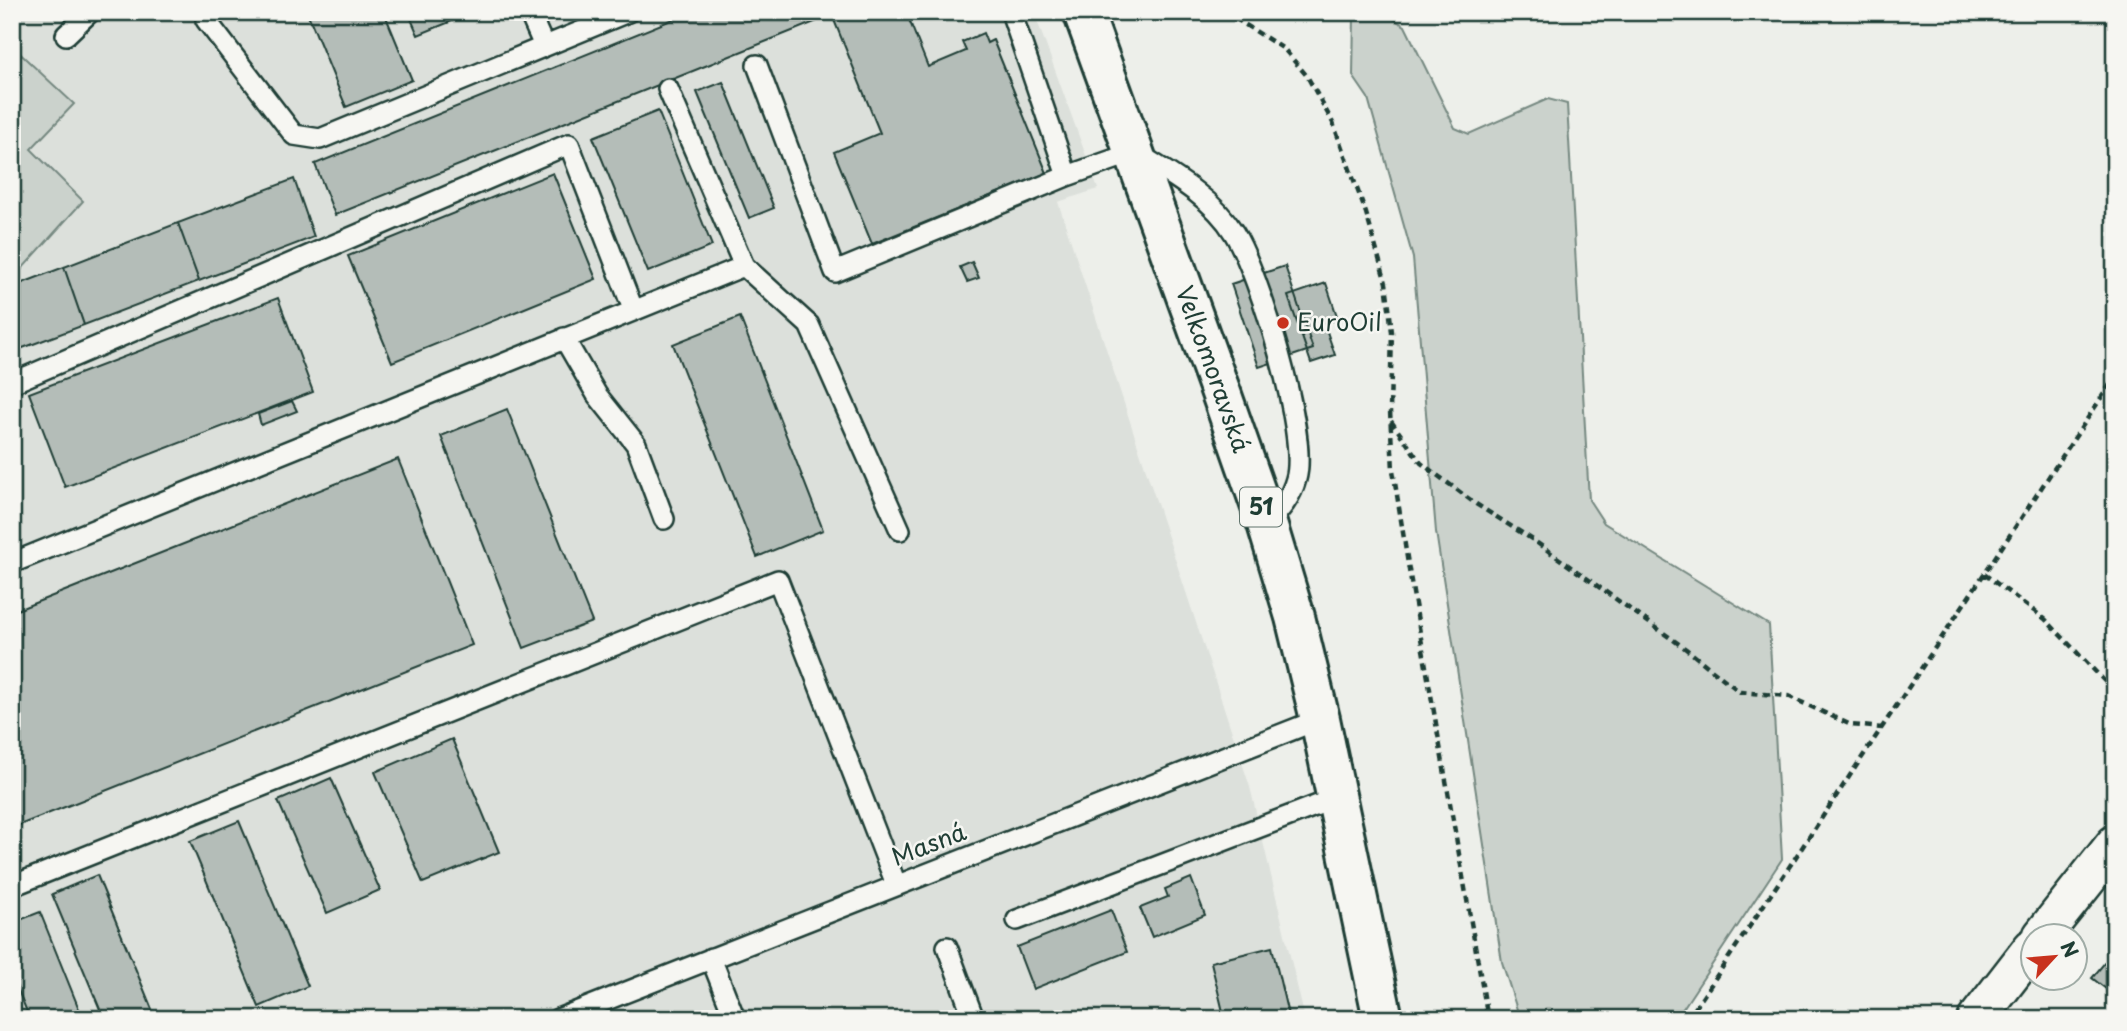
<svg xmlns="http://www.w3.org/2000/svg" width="2127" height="1031" font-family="'Playpen Sans',sans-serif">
<rect width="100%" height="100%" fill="#edefea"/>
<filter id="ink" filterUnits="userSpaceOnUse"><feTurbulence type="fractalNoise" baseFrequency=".0143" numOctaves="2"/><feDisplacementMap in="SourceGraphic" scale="14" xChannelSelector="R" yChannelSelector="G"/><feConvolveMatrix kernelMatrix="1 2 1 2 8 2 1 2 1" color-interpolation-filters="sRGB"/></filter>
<g filter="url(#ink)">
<!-- built -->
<path fill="#dce0db" d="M 12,12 L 1034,12 L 1098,189 L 1058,202 L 1250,787 L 1305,1019 L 12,1019 L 12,280 L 83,201 L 31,149 L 74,104 L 12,46 Z"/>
<!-- green -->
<path fill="#cbd2cc" stroke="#758880" stroke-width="2" d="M 1362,12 L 1381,12 L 1405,26 L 1455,128 L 1469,134 L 1548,99 L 1567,104 L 1589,500 L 1604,523 L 1769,625 L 1782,859 L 1676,1019 L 1520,1019 L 1502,962 L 1436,532 L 1413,258 L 1368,98 L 1353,76 L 1354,15 Z
M 12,46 L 74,104 L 31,149 L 83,201 L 12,280 Z"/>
<!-- building -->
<path fill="#b4bdb8" stroke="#1f3d34" stroke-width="2" d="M 307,12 L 384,12 L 412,80 L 346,107 Z
M 408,12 L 474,12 L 418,35 Z
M 691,12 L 906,12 L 928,67 L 966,51 L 962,42 L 983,33 L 987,43 L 993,40 L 1047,173 L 872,244 L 834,152 L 880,133 L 832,15 L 335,215 L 315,164 Z
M 723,82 L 774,208 L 749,218 L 697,92 Z
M 658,111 L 712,246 L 648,272 L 593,137 Z
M 553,173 L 596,279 L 392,362 L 348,256 Z
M 294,179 L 314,237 L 199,281 L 178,223 Z
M 178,223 L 199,281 L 84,325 L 64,267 Z
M 972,262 L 979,278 L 967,282 L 960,267 Z
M 1285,266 L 1313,349 L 1259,367 L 1231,284 Z
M 64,267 L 84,325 L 12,352 L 12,287 Z
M 1326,283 L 1338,319 L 1324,323 L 1335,355 L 1311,363 L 1288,296 Z
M 278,298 L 313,392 L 65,487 L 29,393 Z
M 740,317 L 823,530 L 757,557 L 673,344 Z
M 292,401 L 297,411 L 261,425 L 258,414 Z
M 507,409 L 592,622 L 524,648 L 441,436 Z
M 398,459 L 472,645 L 12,828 L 12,612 Z
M 452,739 L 499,852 L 423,883 L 375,772 Z
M 331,778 L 380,890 L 327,913 L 278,801 Z
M 239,821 L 308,986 L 259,1007 L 190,841 Z
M 97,875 L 156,1019 L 104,1019 L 52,894 Z
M 1191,878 L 1205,915 L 1152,937 L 1140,908 L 1168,897 L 1165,889 Z
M 1111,910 L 1127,952 L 1033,989 L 1017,947 Z
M 40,912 L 83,1019 L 30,1019 L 12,976 L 12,923 Z
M 1272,947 L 1289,1019 L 1210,1019 L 1224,1016 L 1211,962 Z
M 2115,950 L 2115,996 L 2092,978 Z"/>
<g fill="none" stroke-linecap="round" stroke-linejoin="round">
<defs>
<path id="lane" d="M 210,12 L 206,20 L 294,135 L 320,139 L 628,12
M 529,12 L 544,46
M 1011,12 L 1067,176 L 1135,152 C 1170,174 1212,197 1234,233 C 1259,273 1309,435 1296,479 C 1291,498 1280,510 1267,524
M 66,35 L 90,12
M 757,65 L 835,272 L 1067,176
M 668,89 L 744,266
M 564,338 L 597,395 L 636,444 L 664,519
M 12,383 L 569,144 L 633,309
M 12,563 L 744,266 L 809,325 L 900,530
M 12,886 L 778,580 L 896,884
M 1017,920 L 1336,798
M 947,947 L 974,1019
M 711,958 L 735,1019
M 558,1019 L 1320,719"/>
<path id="street" d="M 2042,936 L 2115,844
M 1977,1019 L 2032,948"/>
<g id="primary">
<path id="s1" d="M 1083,12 L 1219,387 L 1267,524 L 1295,617 L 1320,719 L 1383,1019"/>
</g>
</defs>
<!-- lane casing -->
<use href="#lane" stroke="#1f3d34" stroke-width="24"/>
<!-- street casing -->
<use href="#street" stroke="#1f3d34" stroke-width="42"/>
<!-- primary casing -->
<use href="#primary" stroke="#1f3d34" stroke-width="44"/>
<!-- path -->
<path stroke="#1f3d34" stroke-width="4.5" stroke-dasharray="7 5" stroke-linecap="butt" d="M 1225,12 L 1284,49 L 1307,76 L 1333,123 L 1366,213 L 1386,283 L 1392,332 L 1390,411 L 1393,470 L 1409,570 L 1488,1019
M 1391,421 L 1421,463 L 1476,504 L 1533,540 L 1686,649 L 1740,692 L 1788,696 L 1851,725 L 1882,728
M 1984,574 L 2045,619 L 2115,692
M 1688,1019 L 2115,377"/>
<!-- lane -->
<use href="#lane" stroke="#f6f6f2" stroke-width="19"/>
<!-- street -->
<use href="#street" stroke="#f6f6f2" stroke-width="37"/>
<!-- primary -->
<use href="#primary" stroke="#f6f6f2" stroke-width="38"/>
</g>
</g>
<!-- markers -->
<circle fill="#c8321e" stroke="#f6f6f2" stroke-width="2.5" cx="1283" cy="323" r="7"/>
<g text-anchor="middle" stroke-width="5" stroke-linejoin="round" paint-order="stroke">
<!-- shield labels -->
<rect fill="#f6f6f2" stroke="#60746d" stroke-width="2" x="1240" y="487.5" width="42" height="39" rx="5"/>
<g font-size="23" font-weight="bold" fill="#1f3d34">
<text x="1261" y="515">51</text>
</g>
<!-- poi labels -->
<g font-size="24" fill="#1f3d34" stroke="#f6f6f2" text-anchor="start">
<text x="1297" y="331">EuroOil</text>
</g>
<!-- street labels -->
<g font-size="24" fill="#1f3d34" stroke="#f6f6f2">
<text dy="8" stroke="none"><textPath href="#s1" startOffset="380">Velkomoravská</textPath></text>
<text transform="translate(929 845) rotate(-21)" y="8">Masná</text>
</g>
</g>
<!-- margin -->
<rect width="2127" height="1031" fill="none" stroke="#f6f6f2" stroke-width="42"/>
<rect x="21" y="21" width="2085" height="989" fill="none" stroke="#1f3d34" stroke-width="2.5" filter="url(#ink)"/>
<!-- north arrow -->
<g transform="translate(2054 957) rotate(64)"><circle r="33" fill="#f6f6f2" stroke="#a0aca6" stroke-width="2"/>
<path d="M0-5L12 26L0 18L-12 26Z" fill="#c8321e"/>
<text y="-10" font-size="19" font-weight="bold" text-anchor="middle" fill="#1f3d34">N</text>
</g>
</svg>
